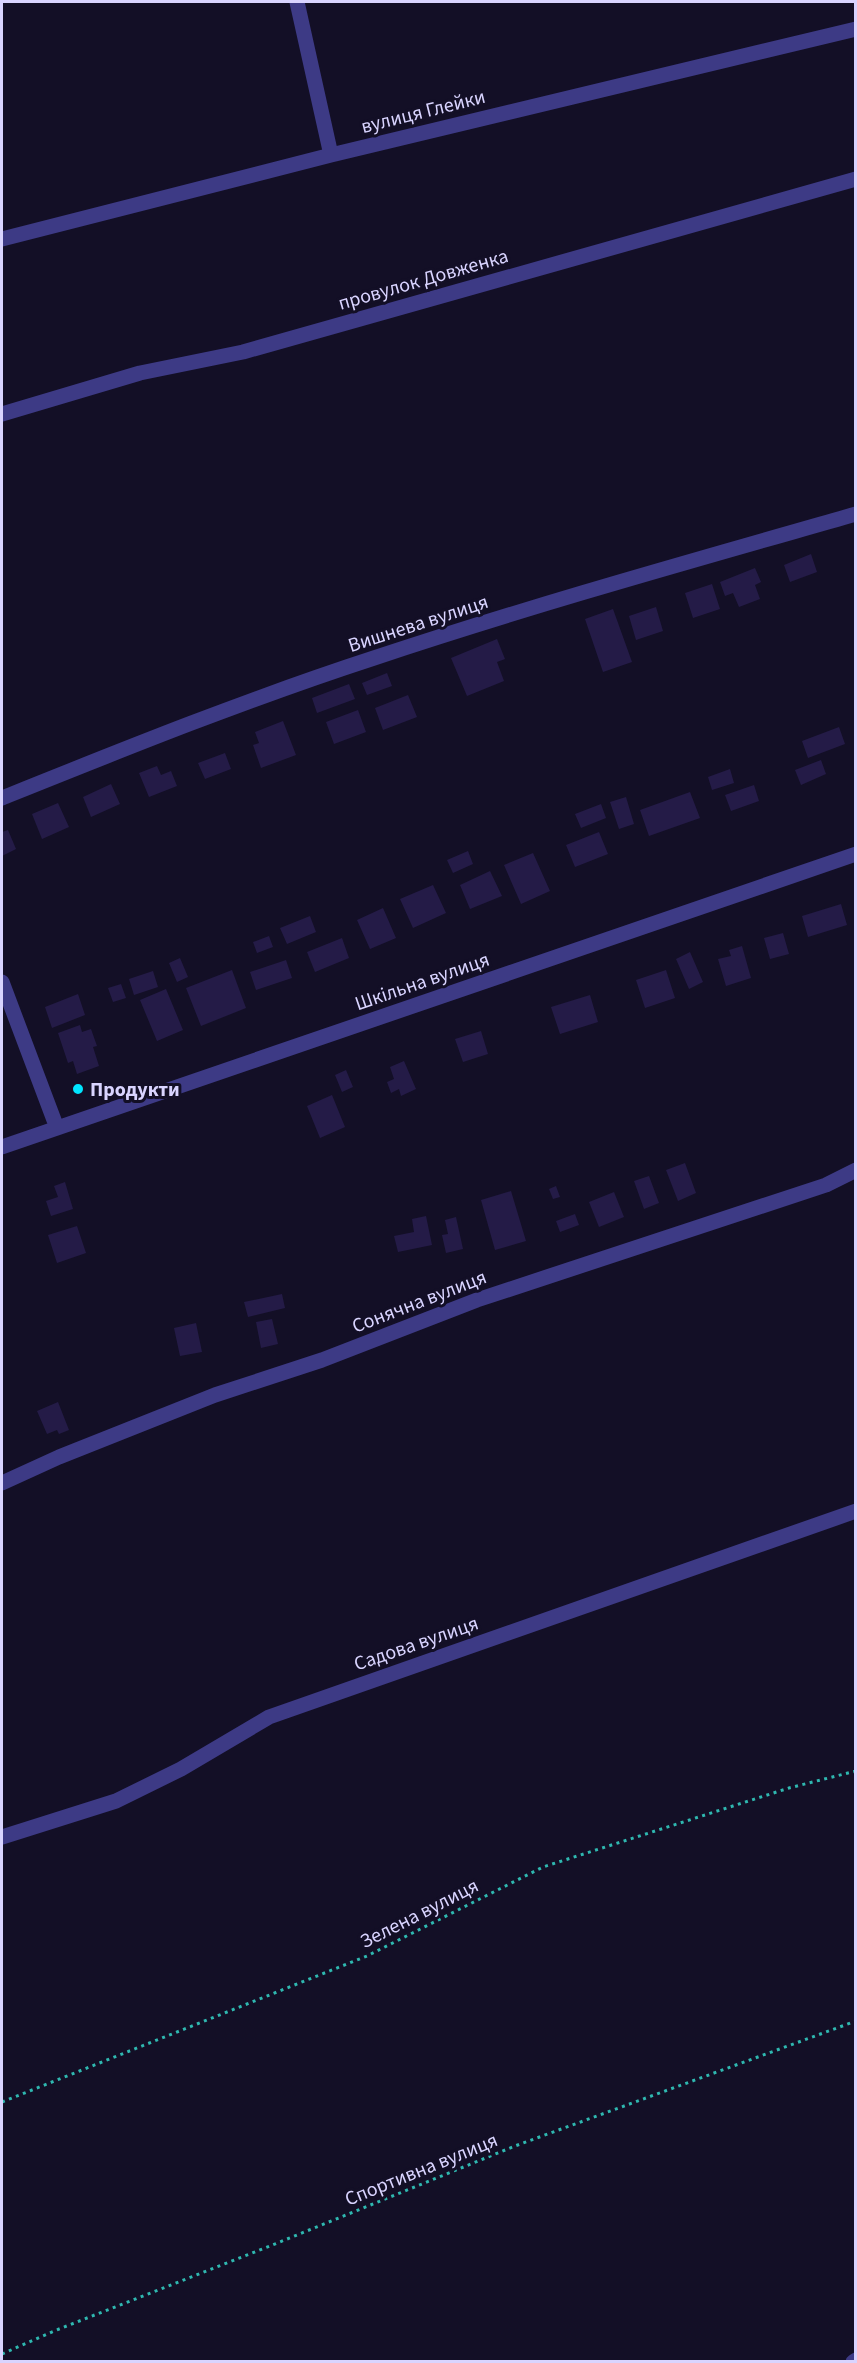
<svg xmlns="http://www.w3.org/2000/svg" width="857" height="2363" font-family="'Source Sans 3',sans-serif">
<rect width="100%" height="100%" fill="#130f26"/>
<!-- building -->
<path fill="#241b47" d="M 811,554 L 817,572 L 790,582 L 784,565 Z
M 755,568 L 761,582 L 755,585 L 760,599 L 739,607 L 733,593 L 725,596 L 720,582 Z
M 712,584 L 720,609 L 693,618 L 685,593 Z
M 656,607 L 663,631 L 636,640 L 629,616 Z
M 613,609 L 632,662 L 603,672 L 585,619 Z
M 497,639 L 505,659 L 497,662 L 504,681 L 467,696 L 451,658 Z
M 387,673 L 392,686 L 367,695 L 362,683 Z
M 349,684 L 355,699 L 317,713 L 312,698 Z
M 408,695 L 417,717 L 383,730 L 375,708 Z
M 358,710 L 366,732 L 334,744 L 326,722 Z
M 283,721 L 296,755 L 261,768 L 253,745 L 259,743 L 255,732 Z
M 839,727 L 845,744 L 808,758 L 802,741 Z
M 225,753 L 231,769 L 205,779 L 198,763 Z
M 821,760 L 826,774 L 801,785 L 795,770 Z
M 157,766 L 161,775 L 171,771 L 177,786 L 149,797 L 139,773 Z
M 730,769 L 734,783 L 712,790 L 708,777 Z
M 111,784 L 120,804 L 91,817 L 83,797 Z
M 754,785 L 759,801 L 731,811 L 725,795 Z
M 690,792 L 700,818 L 649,836 L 640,810 Z
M 626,797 L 634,824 L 619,829 L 610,802 Z
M 58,803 L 69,827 L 42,839 L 32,814 Z
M 601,804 L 606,818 L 581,828 L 575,814 Z
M 8,830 L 16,849 L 2,856 L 2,832 Z
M 599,832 L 608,854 L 575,867 L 566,845 Z
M 468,851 L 473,864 L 453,873 L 447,860 Z
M 533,853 L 550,891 L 521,904 L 504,865 Z
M 490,871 L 502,896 L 470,909 L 460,885 Z
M 433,885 L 446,913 L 413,928 L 400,899 Z
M 841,904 L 847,925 L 808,937 L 802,916 Z
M 383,908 L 396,938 L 370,949 L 357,920 Z
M 310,916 L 316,932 L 287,944 L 280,928 Z
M 783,933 L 789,954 L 770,959 L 764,938 Z
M 269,936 L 273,947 L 257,953 L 253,942 Z
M 342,938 L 349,958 L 315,972 L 307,952 Z
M 742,946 L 751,978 L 726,986 L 718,959 L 731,956 L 729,950 Z
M 690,952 L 703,982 L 689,989 L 676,959 Z
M 180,958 L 188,977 L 177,982 L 169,963 Z
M 286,960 L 292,978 L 256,990 L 250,972 Z
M 232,970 L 246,1008 L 201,1026 L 186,988 Z
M 666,970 L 675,998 L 645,1008 L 636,980 Z
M 153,971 L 158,987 L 134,995 L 129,979 Z
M 121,984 L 126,998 L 113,1002 L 108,988 Z
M 166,989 L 183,1030 L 157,1041 L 140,1000 Z
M 78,994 L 85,1015 L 52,1028 L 45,1007 Z
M 590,995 L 598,1022 L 560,1034 L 551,1007 Z
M 80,1025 L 82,1032 L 91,1029 L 97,1046 L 93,1047 L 99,1066 L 77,1074 L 73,1061 L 68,1063 L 58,1033 Z
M 481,1031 L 488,1054 L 463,1062 L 455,1039 Z
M 404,1061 L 416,1089 L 401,1096 L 399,1089 L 391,1093 L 387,1082 L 394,1079 L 390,1067 Z
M 346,1070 L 353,1087 L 342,1092 L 335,1075 Z
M 332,1095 L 345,1127 L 320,1138 L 307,1106 Z
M 685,1163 L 696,1193 L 678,1201 L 666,1170 Z
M 649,1176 L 659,1203 L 644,1209 L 634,1181 Z
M 65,1182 L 73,1209 L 51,1216 L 46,1201 L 58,1197 L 54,1186 Z
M 556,1186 L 560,1197 L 553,1199 L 549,1189 Z
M 511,1191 L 526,1241 L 495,1250 L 481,1200 Z
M 614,1192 L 624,1217 L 599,1227 L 589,1202 Z
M 575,1214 L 579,1225 L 560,1232 L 556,1221 Z
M 426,1216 L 432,1245 L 398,1252 L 394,1236 L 414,1232 L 412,1219 Z
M 456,1217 L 463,1249 L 446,1253 L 442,1235 L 448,1234 L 445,1220 Z
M 77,1226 L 86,1253 L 57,1263 L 48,1235 Z
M 282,1294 L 285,1308 L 248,1317 L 244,1302 Z
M 272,1319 L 278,1344 L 261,1348 L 256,1322 Z
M 196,1323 L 202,1352 L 180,1356 L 174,1328 Z
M 58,1402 L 69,1430 L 59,1434 L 57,1430 L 47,1434 L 37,1411 Z"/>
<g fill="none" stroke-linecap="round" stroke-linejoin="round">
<!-- path -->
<path stroke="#2fb8b0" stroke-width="3" stroke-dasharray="3 4.5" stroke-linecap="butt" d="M 2,2102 L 367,1956 L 543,1867 L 789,1788 L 856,1771
M 2,2354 L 54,2331 L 270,2246 L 515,2146 L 856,2021"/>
<!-- minor -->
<path stroke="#3d3a85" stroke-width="15" d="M 297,2 L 331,155
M 2,239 L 331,155 L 856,29
M 2,414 L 140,373 L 243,352 L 856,179
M 2,798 C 124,749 248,699 374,658 C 533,605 695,560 856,514
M 2,982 L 57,1128
M 2,1147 L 856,854
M 2,1483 L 59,1457 L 215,1395 L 322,1360 L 477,1300 L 826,1185 L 856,1170
M 2,1837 L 116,1801 L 181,1769 L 269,1717 L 856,1511
M 853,2362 L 856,2360"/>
</g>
<!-- markers -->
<circle fill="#00e5ff" stroke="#130f26" stroke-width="2" cx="78" cy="1089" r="6"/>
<g text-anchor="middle" stroke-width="6" stroke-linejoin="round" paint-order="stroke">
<!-- street labels -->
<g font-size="20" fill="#d9d4ff" stroke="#130f26">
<text transform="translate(423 111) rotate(-14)" y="7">вулиця Глейки</text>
<text transform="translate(423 279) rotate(-16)" y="7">провулок Довженка</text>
<text transform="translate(418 623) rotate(-18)" y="7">Вишнева вулиця</text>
<text transform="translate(422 981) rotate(-19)" y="7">Шкільна вулиця</text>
<text transform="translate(419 1301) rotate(-21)" y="7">Сонячна вулиця</text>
<text transform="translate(416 1643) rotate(-19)" y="7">Садова вулиця</text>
<text transform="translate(419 1913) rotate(-27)" y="7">Зелена вулиця</text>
<text transform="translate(421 2169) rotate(-22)" y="7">Спортивна вулиця</text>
</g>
<!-- poi labels -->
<g font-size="20" font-weight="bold" fill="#d9d4ff" stroke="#130f26" text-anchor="start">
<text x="90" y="1096">Продукти</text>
</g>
</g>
<!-- border -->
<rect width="857" height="2363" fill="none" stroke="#d9d4ff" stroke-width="6"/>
</svg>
